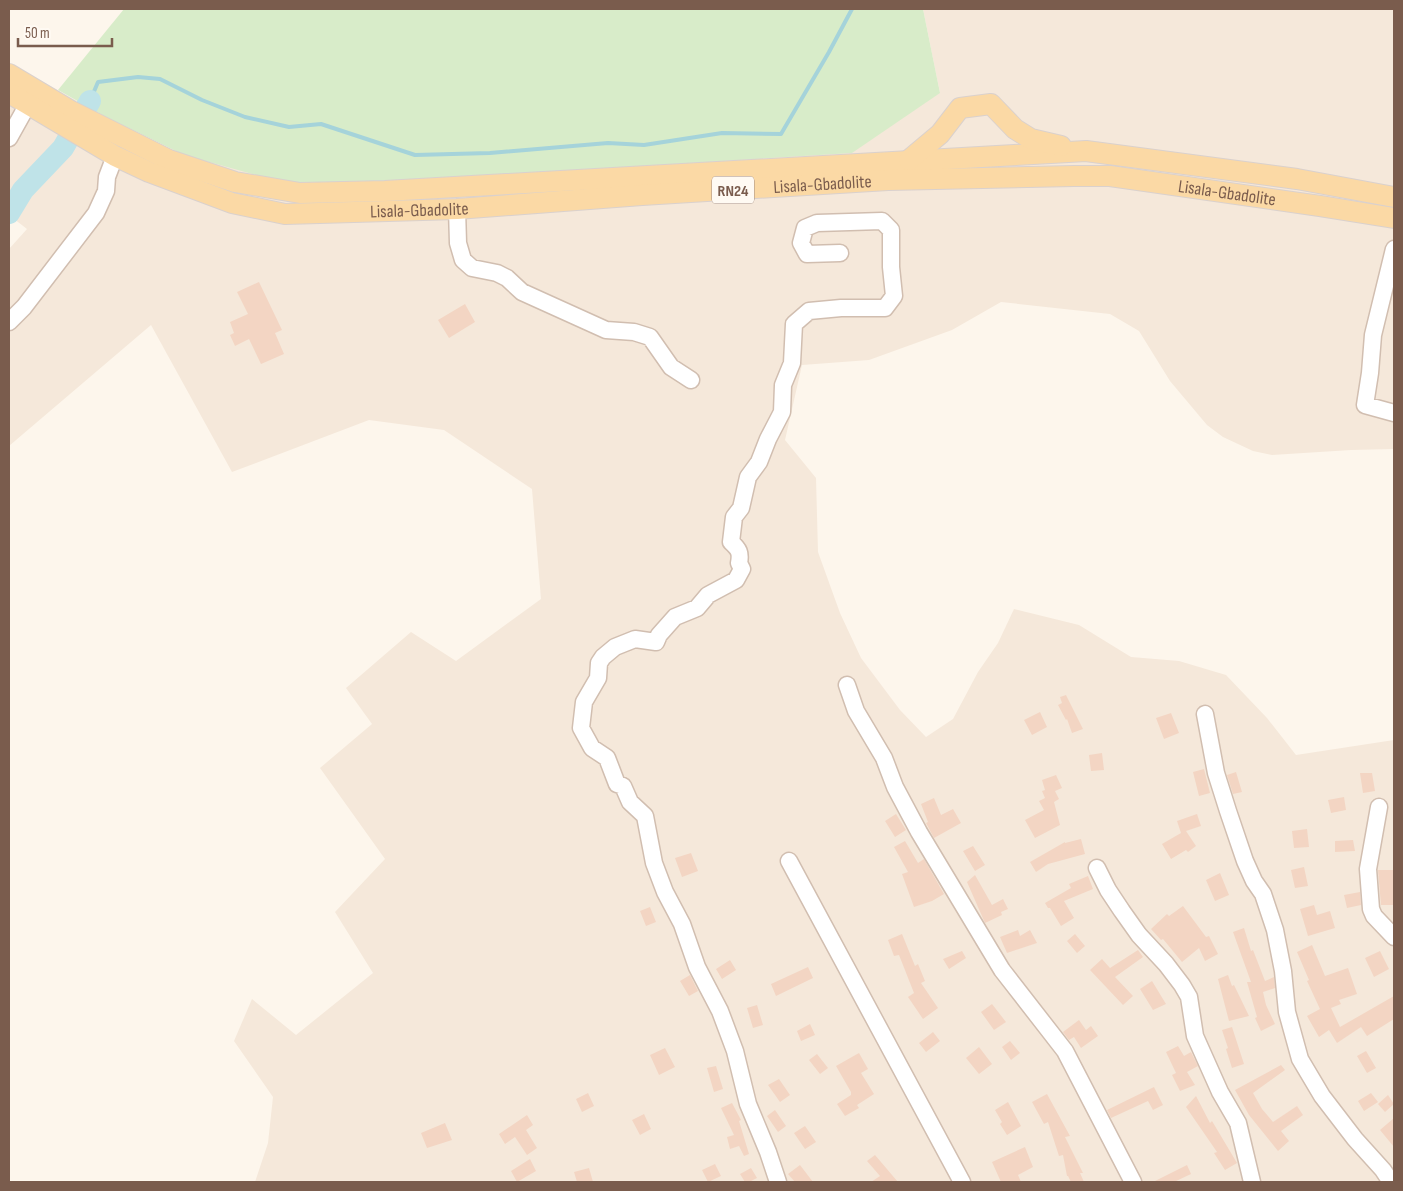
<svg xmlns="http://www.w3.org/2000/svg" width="1403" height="1191" font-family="'Sofia Sans Condensed',sans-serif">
<rect width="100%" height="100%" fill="#fdf6ec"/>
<!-- residential -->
<path fill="#f5e8da" d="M 923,9 L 1394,9 L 1394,449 L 1351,450 L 1272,455 L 1253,451 L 1223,437 L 1207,425 L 1170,381 L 1139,331 L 1110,314 L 1001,302 L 952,330 L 869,360 L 802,365 L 785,440 L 816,478 L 818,552 L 840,613 L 861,658 L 900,710 L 926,737 L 953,719 L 978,672 L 998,643 L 1014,609 L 1079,625 L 1131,657 L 1179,661 L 1226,675 L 1267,718 L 1296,755 L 1394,740 L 1394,1182 L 255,1182 L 268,1143 L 273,1097 L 234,1041 L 252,999 L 296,1035 L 373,973 L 335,912 L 385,859 L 320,768 L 372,724 L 346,688 L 411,632 L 456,661 L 541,599 L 532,489 L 444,430 L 369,420 L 232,472 L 151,325 L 9,446 L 9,249 L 27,229 L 9,215 L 9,63 L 104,116 L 184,155 L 940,93 Z"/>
<!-- green -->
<path fill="#d8ecc9" d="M 124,9 L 923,9 L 940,93 L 852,153 L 299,187 L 184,155 L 104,116 L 58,90 Z"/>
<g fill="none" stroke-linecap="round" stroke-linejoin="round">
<!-- stream -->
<path stroke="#a5d3da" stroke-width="4" d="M 90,101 L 98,82 L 138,77 L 160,79 L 202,100 L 245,117 L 289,127 L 321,124 L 415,155 L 490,153 L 608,143 L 644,145 L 722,133 L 781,134 L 829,52 L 852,9"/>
<!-- river -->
<path stroke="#bfe3e8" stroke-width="22" d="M 9,213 L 23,190 L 63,148 L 90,101"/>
</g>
<!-- building -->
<path fill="#f3d5c3" d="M 259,282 L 282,330 L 275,333 L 284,354 L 261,364 L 249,339 L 235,346 L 230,335 L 234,333 L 230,322 L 248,314 L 237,292 Z
M 465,304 L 475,322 L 449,338 L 438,320 Z
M 1066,695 L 1083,729 L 1072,733 L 1067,719 L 1066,720 L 1058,705 L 1062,703 L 1060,697 Z
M 1040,712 L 1047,727 L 1032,735 L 1024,720 Z
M 1171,713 L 1179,733 L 1164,739 L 1156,718 Z
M 1102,753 L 1104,770 L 1091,771 L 1089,755 Z
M 1204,769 L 1210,793 L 1199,796 L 1193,772 Z
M 1236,772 L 1242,792 L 1233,794 L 1227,775 Z
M 1360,773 L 1372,773 L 1375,791 L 1363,793 Z
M 1056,775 L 1062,788 L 1055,791 L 1059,799 L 1054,802 L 1060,825 L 1035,838 L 1025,820 L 1044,810 L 1039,801 L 1045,798 L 1042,791 L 1045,790 L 1042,780 Z
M 1344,797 L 1346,810 L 1331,813 L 1328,800 Z
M 934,798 L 941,815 L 953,809 L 961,823 L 934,838 L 926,823 L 928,822 L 921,804 Z
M 896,814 L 906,830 L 895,837 L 885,821 Z
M 1197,814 L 1201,826 L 1186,831 L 1196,846 L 1188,852 L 1186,850 L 1171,859 L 1162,844 L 1181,833 L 1177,821 Z
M 1307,829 L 1309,847 L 1294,848 L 1292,831 Z
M 1081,839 L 1085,854 L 1048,864 L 1036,872 L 1030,862 L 1065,842 L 1065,843 Z
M 1353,840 L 1355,851 L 1335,852 L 1335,841 Z
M 905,841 L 918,863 L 924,859 L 944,894 L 932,901 L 914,907 L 902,874 L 908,872 L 894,847 Z
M 973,846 L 985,865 L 975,871 L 963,851 Z
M 691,853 L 698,871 L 682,877 L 675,858 Z
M 1304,867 L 1308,886 L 1295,888 L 1291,870 Z
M 1378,870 L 1394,870 L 1394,905 L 1381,905 Z
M 1220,873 L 1229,895 L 1215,901 L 1206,880 Z
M 975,875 L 992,905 L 1003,899 L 1008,909 L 1001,912 L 1002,915 L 985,923 L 967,882 Z
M 1088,876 L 1093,889 L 1064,901 L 1074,918 L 1061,926 L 1050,908 L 1048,908 L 1045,903 L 1071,888 L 1069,884 Z
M 1360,892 L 1361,905 L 1347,908 L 1344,895 Z
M 1314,905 L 1317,915 L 1330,911 L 1335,928 L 1308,936 L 1300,909 Z
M 1183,906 L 1206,937 L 1209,936 L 1218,954 L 1205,961 L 1199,948 L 1182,962 L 1163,939 L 1161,940 L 1151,929 L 1167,914 L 1169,916 Z
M 650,907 L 656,922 L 646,926 L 640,911 Z
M 1244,928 L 1251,951 L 1253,950 L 1265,981 L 1274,977 L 1275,988 L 1263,992 L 1266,1005 L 1275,1024 L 1261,1031 L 1255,1018 L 1257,1017 L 1247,982 L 1251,982 L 1233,932 Z
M 1018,930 L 1020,936 L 1030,930 L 1037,943 L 1007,953 L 1000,937 Z
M 902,934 L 915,966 L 918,964 L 925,981 L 921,983 L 938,1008 L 923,1019 L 908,997 L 914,993 L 899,955 L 894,956 L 888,940 Z
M 1075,934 L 1085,946 L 1077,953 L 1067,941 Z
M 1312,945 L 1325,976 L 1348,968 L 1357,994 L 1339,1000 L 1341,1004 L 1331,1008 L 1340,1027 L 1394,996 L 1394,1019 L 1367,1036 L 1361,1027 L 1337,1043 L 1329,1030 L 1319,1037 L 1307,1016 L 1320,1009 L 1307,981 L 1309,980 L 1297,952 Z
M 1138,950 L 1143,957 L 1115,977 L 1133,996 L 1123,1005 L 1090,970 L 1102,959 L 1110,968 Z
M 962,951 L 966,958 L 949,969 L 943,959 Z
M 1380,951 L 1389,969 L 1374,977 L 1365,958 Z
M 730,960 L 736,970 L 722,979 L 716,969 Z
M 808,967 L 813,978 L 776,996 L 771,984 Z
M 690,975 L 698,991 L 689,996 L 680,981 Z
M 1228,975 L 1232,986 L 1234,985 L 1249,1016 L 1229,1021 L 1218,979 Z
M 1152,981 L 1166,1004 L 1153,1010 L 1140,989 Z
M 992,1004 L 1006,1022 L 994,1030 L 981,1012 Z
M 757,1005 L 763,1025 L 753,1028 L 747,1008 Z
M 1079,1020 L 1086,1030 L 1091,1026 L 1098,1036 L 1081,1048 L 1074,1037 L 1069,1040 L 1063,1032 Z
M 810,1024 L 815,1035 L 801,1041 L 797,1031 Z
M 1232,1027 L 1244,1064 L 1232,1068 L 1226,1049 L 1228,1048 L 1222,1030 Z
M 933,1032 L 940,1041 L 926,1052 L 919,1043 Z
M 1010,1041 L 1020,1053 L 1011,1060 L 1002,1047 Z
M 1178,1046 L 1184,1056 L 1191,1052 L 1198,1066 L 1187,1072 L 1195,1085 L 1180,1091 L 1172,1075 L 1176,1073 L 1166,1052 Z
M 979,1047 L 992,1064 L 979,1074 L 966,1058 Z
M 665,1048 L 675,1067 L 659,1075 L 650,1055 Z
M 1366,1051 L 1376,1068 L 1367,1073 L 1357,1056 Z
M 859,1053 L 868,1069 L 861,1073 L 874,1094 L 857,1105 L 859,1108 L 845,1116 L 837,1104 L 851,1095 L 851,1092 L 836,1066 Z
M 817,1054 L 828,1068 L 820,1074 L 809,1060 Z
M 1281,1065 L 1285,1070 L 1253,1093 L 1262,1109 L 1273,1122 L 1297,1106 L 1303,1115 L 1281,1131 L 1289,1141 L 1278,1151 L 1249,1115 L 1235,1090 Z
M 716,1066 L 723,1089 L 714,1092 L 707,1068 Z
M 779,1079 L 790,1095 L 780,1102 L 768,1085 Z
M 1154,1087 L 1163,1105 L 1153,1110 L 1148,1101 L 1111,1118 L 1107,1110 Z
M 588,1093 L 594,1106 L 582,1112 L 576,1099 Z
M 1371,1093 L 1378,1102 L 1364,1111 L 1358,1101 Z
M 1047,1094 L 1070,1136 L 1065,1137 L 1083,1173 L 1080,1173 L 1084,1182 L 1071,1182 L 1068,1176 L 1067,1176 L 1063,1155 L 1059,1156 L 1048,1122 L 1044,1124 L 1032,1102 Z
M 1388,1095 L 1394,1104 L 1385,1112 L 1378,1104 Z
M 1196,1096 L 1210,1123 L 1212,1121 L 1237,1163 L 1225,1170 L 1214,1153 L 1217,1152 L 1186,1107 Z
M 1008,1102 L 1021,1126 L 1007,1135 L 1000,1124 L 1002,1122 L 995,1110 Z
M 732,1103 L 741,1120 L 739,1121 L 749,1154 L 744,1156 L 739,1146 L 730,1149 L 727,1137 L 734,1135 L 721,1108 Z
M 775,1110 L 786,1126 L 778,1132 L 767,1116 Z
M 644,1114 L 651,1129 L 640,1135 L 632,1120 Z
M 527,1115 L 533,1125 L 526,1130 L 537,1148 L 527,1155 L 515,1137 L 505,1144 L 499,1134 Z
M 1394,1118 L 1394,1147 L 1380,1130 Z
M 445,1123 L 452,1140 L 427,1148 L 421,1133 Z
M 805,1126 L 816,1142 L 805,1149 L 794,1133 Z
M 1025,1147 L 1033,1167 L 1018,1175 L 1021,1182 L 1001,1182 L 992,1162 Z
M 875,1155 L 898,1182 L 871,1182 L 880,1176 L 867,1161 Z
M 530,1159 L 536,1171 L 517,1182 L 511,1171 Z
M 715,1164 L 721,1176 L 708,1182 L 702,1170 Z
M 800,1165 L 813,1182 L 795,1182 L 788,1174 Z
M 1187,1165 L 1191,1174 L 1174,1182 L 1153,1182 Z
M 589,1168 L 593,1182 L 577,1182 L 574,1172 Z
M 751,1168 L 757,1178 L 749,1182 L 745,1182 L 740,1174 Z"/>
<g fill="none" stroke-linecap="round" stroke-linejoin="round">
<defs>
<path id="minor" d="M 9,138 L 28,104
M 457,209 L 458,243 L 463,260 L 472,268 L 497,273 L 507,278 L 522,292 L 606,330 L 634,332 L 650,337 L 671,367 L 691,380
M 1394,249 L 1373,335 L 1370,373 L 1365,405 L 1394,413
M 9,322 L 24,307 L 96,213 L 106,191 L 107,177 L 115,156
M 847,685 L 856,711 L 884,758 L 895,787 L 919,832 L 1002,970 L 1065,1051 L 1133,1182
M 1205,714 L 1216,773 L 1228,811 L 1245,861 L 1254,881 L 1263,894 L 1275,930 L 1283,971 L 1287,1012 L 1300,1059 L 1322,1096 L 1355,1139 L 1383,1170 L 1391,1182
M 1379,807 L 1368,869 L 1371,909 L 1374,916 L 1394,937
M 789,861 L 962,1182
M 1097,868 L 1108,890 L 1122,911 L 1139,935 L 1166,964 L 1182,985 L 1189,997 L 1195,1036 L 1220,1092 L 1238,1123 L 1252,1182
M 778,1182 L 768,1152 L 748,1104 L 735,1051 L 720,1011 L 697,967 L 682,924 L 665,892 L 654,863 L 645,816 L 630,802 L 623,786 L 617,784 L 607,758 L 592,748 L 581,728 L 584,702 L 598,678 L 599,663 L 603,657 L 615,647 L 635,639 L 656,642 L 659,635 L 675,617 L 697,608 L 708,595 L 736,580 L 742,569 L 739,563 C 741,553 739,549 731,542 L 734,517 L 741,508 L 748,477 L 759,462 L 768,439 L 782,412 L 783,385 L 792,363 L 794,324 L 809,311 L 841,308 L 885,308 L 894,296 L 891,267 L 891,230 L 882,221 L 817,223 L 805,228 L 801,243 L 807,254 L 840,253"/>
<g id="major">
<path d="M 9,74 L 71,111 L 169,160 L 235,182 L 300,193 L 385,191 L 1086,151 L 1297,179 L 1394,197"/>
<path id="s1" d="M 9,93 L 115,156 L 149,172 L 232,203 L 285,214 L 457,209 L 642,195 L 888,180 L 1074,176 L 1110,176 L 1320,206 L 1394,218"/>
<path d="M 909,160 L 940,134 L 960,108 L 991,104 L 1015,129 L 1031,139 L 1061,146"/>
</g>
</defs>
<!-- minor casing -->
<use href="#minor" stroke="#d1beb0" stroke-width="19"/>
<!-- major casing -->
<use href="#major" stroke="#dad1cd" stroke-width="22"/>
<!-- minor -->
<use href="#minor" stroke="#fff" stroke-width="16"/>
<!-- major -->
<use href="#major" stroke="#fbd9a5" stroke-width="20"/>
</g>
<g text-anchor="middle" stroke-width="4.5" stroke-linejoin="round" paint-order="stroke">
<!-- shield labels -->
<rect fill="#fffaf3" stroke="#a28b7f" stroke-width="1" x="712" y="176.5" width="42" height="27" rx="4"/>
<g font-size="16" font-weight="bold" fill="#7a5c4d">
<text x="733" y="196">RN24</text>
</g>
<!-- street labels -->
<g font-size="18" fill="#7a5c4d" stroke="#fffaf3">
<text dy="6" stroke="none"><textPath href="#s1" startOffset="842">Lisala-Gbadolite</textPath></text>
<text dy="6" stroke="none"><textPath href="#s1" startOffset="1248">Lisala-Gbadolite</textPath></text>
<text dy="6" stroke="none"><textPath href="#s1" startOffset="438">Lisala-Gbadolite</textPath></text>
</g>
</g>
<!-- border -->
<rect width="1403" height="1191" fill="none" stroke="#7a5c4d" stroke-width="20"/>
<!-- scale -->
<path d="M18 38v8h94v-8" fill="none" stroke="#7a5c4d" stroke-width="2.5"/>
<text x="25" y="38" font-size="15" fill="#7a5c4d" stroke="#fffaf3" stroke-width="4" paint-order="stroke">50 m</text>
</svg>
